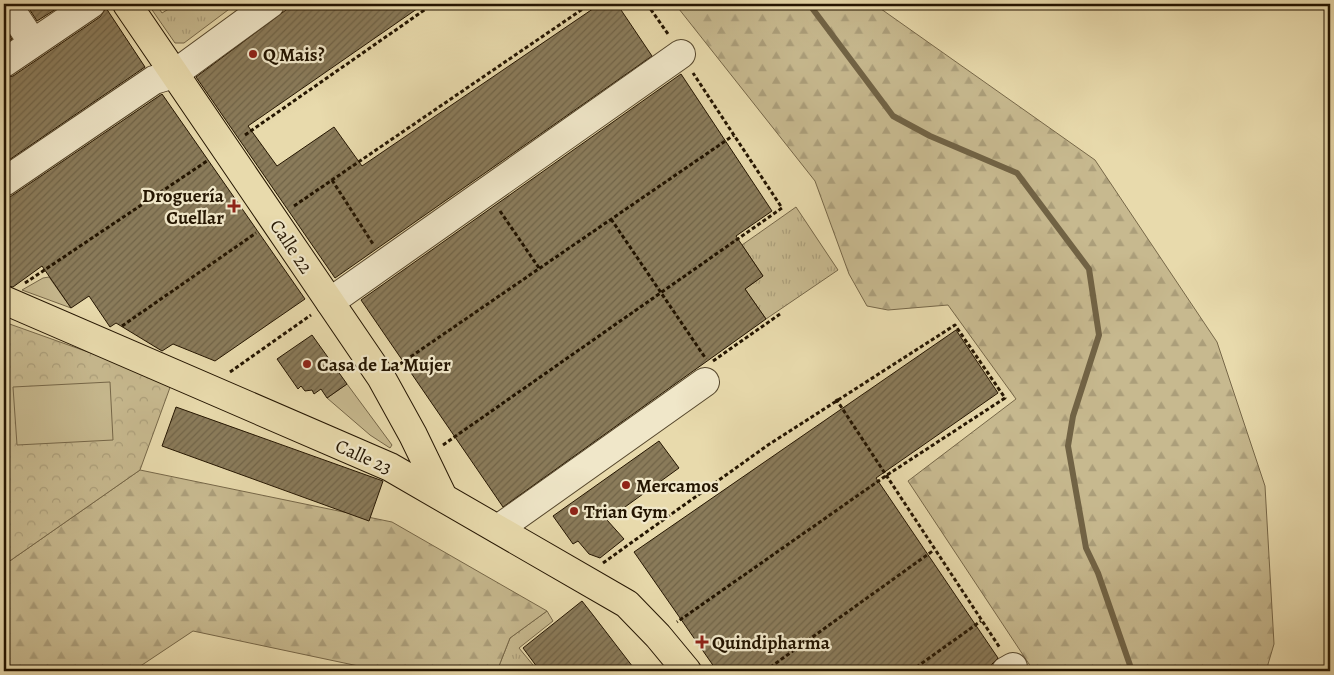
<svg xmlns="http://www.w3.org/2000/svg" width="1334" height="675" font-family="Alegreya,serif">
<defs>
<pattern id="grass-tufts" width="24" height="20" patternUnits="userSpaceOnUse" patternTransform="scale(1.25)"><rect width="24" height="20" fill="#c7b98f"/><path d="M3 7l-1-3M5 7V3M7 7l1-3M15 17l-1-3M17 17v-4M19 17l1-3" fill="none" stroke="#ab9e7a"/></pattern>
<pattern id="forest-firs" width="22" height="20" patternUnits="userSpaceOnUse" patternTransform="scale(1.25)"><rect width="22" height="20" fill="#c7b98f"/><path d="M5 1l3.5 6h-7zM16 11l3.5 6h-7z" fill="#ab9e7a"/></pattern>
<pattern id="park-crowns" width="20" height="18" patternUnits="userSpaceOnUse" patternTransform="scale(1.25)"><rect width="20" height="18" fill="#c7b98f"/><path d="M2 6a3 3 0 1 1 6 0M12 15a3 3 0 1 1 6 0" fill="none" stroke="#ab9e7a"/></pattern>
<pattern id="building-hatch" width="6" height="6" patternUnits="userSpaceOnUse" patternTransform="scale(1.25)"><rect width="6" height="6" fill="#8a7b5a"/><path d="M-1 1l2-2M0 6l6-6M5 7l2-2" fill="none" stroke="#716448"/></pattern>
</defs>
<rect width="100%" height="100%" fill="#e8daac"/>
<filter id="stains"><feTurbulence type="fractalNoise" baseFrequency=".004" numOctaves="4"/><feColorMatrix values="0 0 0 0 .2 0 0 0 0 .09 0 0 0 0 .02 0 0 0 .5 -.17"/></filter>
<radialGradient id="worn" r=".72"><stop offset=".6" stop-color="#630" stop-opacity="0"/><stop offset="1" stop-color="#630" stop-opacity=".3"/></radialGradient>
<!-- grass -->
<path fill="url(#grass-tufts)" stroke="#766748" d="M 148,4 L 156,4 L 162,13 L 177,4 L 236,4 L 184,43 L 175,43 Z
M 796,207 L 838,270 L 766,319 L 745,289 L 763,276 L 742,245 Z
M 547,611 L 553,621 L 519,648 L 538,671 L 497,671 L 510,638 Z"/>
<!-- forest -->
<path fill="url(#forest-firs)" stroke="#766748" d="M 675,4 L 874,4 L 1095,160 L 1217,342 L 1265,486 L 1274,644 L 1266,671 L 1027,671 L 1031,667 L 908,481 L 1016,399 L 948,305 L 888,310 L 867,306 L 849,274 L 815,181 Z
M 140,470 L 392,522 L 547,611 L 510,638 L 497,671 L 382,671 L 193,631 L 133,671 L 4,671 L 4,565 Z"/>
<!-- park -->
<path fill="url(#park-crowns)" stroke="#766748" d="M 4,322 L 172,382 L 140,470 L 4,565 Z"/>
<!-- garden -->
<path fill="#c7b98f" stroke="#766748" d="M 49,277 L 71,308 L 22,290 L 43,278 Z
M 110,382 L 113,440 L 17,445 L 13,387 Z
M 347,384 L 392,445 L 390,448 L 370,435 L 327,398 Z"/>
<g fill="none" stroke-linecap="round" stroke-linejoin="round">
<!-- stream -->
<path stroke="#716345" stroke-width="6" d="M 809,4 L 893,116 L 930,136 L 1017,173 L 1089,269 L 1099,335 L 1073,416 L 1068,446 L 1086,548 L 1098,573 L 1132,671"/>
</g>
<!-- building -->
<path fill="url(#building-hatch)" stroke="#241501" d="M 26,4 L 64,4 L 37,21 Z
M 294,4 L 424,4 L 248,126 L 277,166 L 334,127 L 362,166 L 600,4 L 617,4 L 652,56 L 335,278 L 196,77 Z
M 106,8 L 145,67 L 9,160 L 4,151 L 4,78 L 13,76 L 100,17 Z
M 4,27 L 12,39 L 4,44 Z
M 681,74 L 772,211 L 736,236 L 763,276 L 745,289 L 766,319 L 503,507 L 361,300 Z
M 162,94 L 305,299 L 215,361 L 173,344 L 162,351 L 116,323 L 110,327 L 89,296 L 71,308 L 42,266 L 13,287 L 4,285 L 4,201 Z
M 956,330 L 998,393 L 876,478 L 998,658 L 992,664 L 990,671 L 717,671 L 634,552 Z
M 312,335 L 347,384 L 327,398 L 321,389 L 314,394 L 312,390 L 305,391 L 301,386 L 298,389 L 277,359 Z
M 176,407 L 383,481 L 369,521 L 162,446 Z
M 659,441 L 679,468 L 607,520 L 624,539 L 600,558 L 589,554 L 578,541 L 573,544 L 553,516 Z
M 582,601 L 593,615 L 636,671 L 540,671 L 523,648 Z"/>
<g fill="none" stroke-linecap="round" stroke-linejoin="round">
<defs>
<path id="minor" d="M 7,4 L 33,43
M 4,63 L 91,4
M 4,182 L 154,80 L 174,74 L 270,4
M 330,302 L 681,54
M 498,529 L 705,382
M 1006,671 L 1013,667"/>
<path id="major" d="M 127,4 L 381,377 L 413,435 L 443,497
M 4,300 L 390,467 L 627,604 L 658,636 L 687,671"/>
</defs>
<!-- minor casing -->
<use href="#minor" stroke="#55462c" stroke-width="30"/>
<!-- major casing -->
<use href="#major" stroke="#241501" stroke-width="30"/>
<!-- path -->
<path stroke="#241501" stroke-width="3" stroke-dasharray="4 2.5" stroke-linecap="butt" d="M 647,4 L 668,34
M 245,135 L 433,4
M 332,180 L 373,244
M 294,206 L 590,4
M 500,211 L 539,268
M 611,219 L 706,359
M 25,283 L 207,161
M 122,326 L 256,233
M 713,361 L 780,314
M 400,364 L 734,135
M 230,372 L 311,315
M 836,399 L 1000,648
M 443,445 L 782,208 L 693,73
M 603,563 L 768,445 L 955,325 L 1005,398 L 887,475 L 677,622
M 765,671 L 934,550
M 911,671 L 981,621"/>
<!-- minor -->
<use href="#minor" stroke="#f0e7c9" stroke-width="28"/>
<!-- major -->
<use href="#major" stroke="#e8daac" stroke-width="28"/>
</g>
<!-- markers -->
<g fill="#8f2418" stroke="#f0e7c9" stroke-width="2">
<circle cx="253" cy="54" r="5"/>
<path d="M231.5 198.5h5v5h5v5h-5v5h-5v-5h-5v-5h5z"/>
<circle cx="307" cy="364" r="5"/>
<circle cx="626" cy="485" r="5"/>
<circle cx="574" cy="511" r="5"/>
<path d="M699.5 634.5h5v5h5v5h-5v5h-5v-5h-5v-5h5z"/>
</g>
<g text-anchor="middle" stroke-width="4.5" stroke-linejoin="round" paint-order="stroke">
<!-- poi labels -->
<g font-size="19" font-weight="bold" fill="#241501" stroke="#f0e7c9" text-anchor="start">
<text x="263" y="61">Q Mais?</text>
<text x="224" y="202" text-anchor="end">Droguería<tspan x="224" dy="22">Cuellar</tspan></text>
<text x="317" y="371">Casa de La Mujer</text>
<text x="636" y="492">Mercamos</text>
<text x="584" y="518">Trian Gym</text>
<text x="712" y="649">Quindipharma</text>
</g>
<!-- street labels -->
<g font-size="19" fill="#241501" stroke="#f0e7c9">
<text transform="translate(292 246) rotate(56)" y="7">Calle 22</text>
<text transform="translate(364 456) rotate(24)" y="7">Calle 23</text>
</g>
</g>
<!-- margin -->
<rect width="1334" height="675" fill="none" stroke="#e8daac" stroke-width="20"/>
<rect x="5" y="5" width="1324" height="665" fill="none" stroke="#241501" stroke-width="2.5"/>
<rect x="10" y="10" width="1314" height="655" fill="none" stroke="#241501"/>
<rect width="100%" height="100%" filter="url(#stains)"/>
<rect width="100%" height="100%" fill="url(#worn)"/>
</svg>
